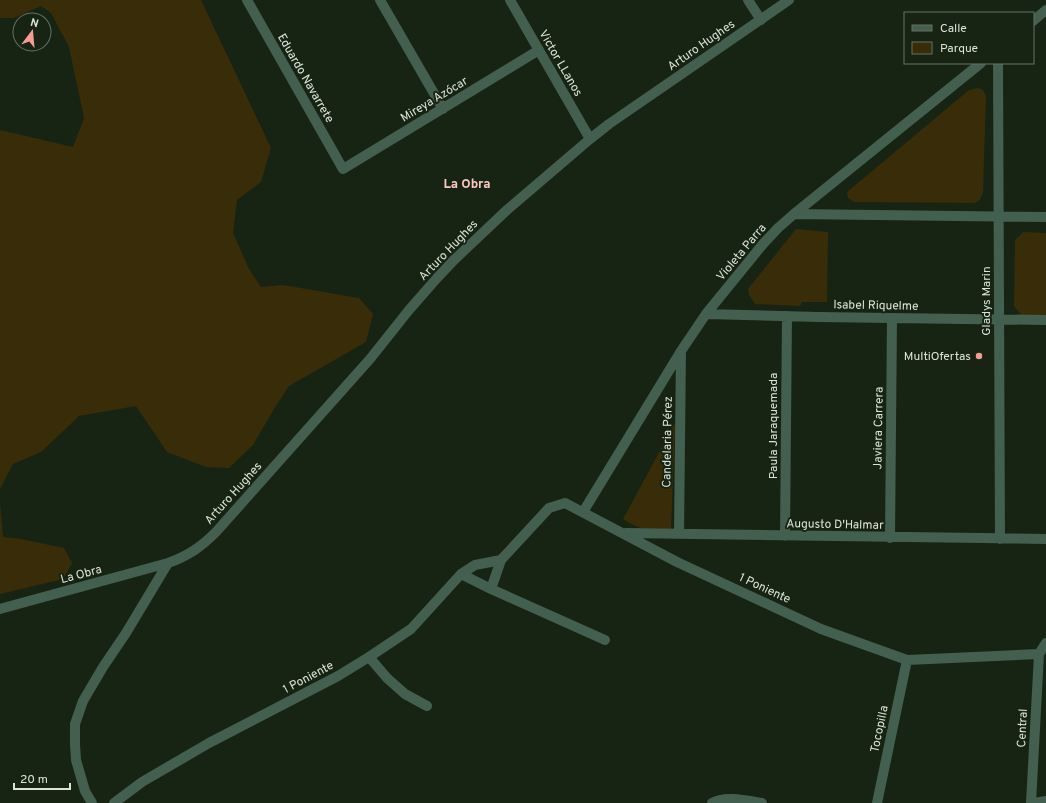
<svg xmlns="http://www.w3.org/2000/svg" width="1046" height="803" font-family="Overpass,sans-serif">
<rect width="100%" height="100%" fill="#172413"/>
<!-- green -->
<path fill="#382d08" d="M 0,0 L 201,0 L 271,148 L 261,182 L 237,200 L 233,233 L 249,269 L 261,287 L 283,285 L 359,298 L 373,314 L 366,342 L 289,386 L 274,409 L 253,445 L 229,468 L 206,467 L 167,452 L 136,406 L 79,416 L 41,452 L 13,464 L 0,489 L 0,130 L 73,147 L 84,118 L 69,47 L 51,13 L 41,6 L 14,18 L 0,18 Z
M 978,88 L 983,90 L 986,96 L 983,193 L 980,200 L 974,203 L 854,202 L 848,198 L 847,192 L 969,90 Z
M 796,229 L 828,232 L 827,302 L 802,302 L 800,306 L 755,304 L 749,295 L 748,289 Z
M 1023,232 L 1046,233 L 1046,317 L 1023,317 L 1014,306 L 1015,240 Z
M 675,423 L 671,529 C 650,530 641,531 623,519 Z
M 0,503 L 3,537 L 21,539 L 64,548 L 72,563 L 63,579 L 0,594 Z"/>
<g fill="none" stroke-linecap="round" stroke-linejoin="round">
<!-- minor -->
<path stroke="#435f4f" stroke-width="10" d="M 247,0 L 343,169 L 539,50
M 380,0 L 443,109
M 510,0 L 590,139
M 748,0 L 761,20
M 1033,21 L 1046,10
M 998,63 L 1000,539
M 794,214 L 1046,217
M 706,314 L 818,317 L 1046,320
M 583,512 L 681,351 L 706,314 L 763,244 L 778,228 L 794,214 L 981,63
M 626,533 L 1046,539
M 679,534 L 681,351
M 785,536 L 787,316
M 890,538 L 892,318
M 461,574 L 491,589 L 605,640
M 491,589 L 501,560
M 0,609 L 168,563 C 188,556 201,547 216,532 L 370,359 L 409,310 L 437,278 L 454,260 L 507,210 L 590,139 L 609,124 L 789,0
M 369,657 L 387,678 L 405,694 L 427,706
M 92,803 L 85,791 L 76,760 L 75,744 L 75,724 L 83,701 L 103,667 L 126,633 L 168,563
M 114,803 L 142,782 L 209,743 L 338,676 L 369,657 L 411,629 L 461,574 L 475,565 L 501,560 L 549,508 L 565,503 L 677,562 L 821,629 L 907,660 L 1039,654
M 712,803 C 725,795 749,801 762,803
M 877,803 L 907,660
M 1031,803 L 1039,654 L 1046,643
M 1034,803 L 1046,801"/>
</g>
<!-- markers -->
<circle fill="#f59c95" stroke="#172413" stroke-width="1.5" cx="979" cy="356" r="4"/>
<g text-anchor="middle" stroke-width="4" stroke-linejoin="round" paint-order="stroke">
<!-- street labels -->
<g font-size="12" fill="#dce4d9" stroke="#172413">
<text transform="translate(701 45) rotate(-35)" y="4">Arturo Hughes</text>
<text transform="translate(561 63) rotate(60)" y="4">Victor LLanos</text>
<text transform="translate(306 78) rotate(60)" y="4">Eduardo Navarrete</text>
<text transform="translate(434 99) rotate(-31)" y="4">Mireya Azócar</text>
<text transform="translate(448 250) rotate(-46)" y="4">Arturo Hughes</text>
<text transform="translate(741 252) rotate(-50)" y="4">Violeta Parra</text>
<text transform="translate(986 301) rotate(-90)" y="4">Gladys Marin</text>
<text transform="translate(876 305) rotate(1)" y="4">Isabel Riquelme</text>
<text transform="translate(773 426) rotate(-90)" y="4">Paula Jaraquemada</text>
<text transform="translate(878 428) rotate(-89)" y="4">Javiera Carrera</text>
<text transform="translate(667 442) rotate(-89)" y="4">Candelaria Pérez</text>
<text transform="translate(233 493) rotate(-48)" y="4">Arturo Hughes</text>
<text transform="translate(835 524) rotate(1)" y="4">Augusto D'Halmar</text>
<text transform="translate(81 574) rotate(-15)" y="4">La Obra</text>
<text transform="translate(765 588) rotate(25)" y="4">1 Poniente</text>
<text transform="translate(308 677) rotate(-28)" y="4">1 Poniente</text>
<text transform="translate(1022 728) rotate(-87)" y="4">Central</text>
<text transform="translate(879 729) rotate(-78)" y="4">Tocopilla</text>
</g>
<!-- poi labels -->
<g font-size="12" fill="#dce4d9" stroke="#172413" text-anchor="end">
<text x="971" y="360">MultiOfertas</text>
</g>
<!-- neighbourhood labels -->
<g font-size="13" font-weight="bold" fill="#fbc7c2" stroke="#172413">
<text x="467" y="188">La Obra</text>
</g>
</g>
<!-- legend -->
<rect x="904" y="12" width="130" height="52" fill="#172413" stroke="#667162"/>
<rect x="912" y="25" width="20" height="6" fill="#435f4f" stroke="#667162"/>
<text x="940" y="32" font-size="12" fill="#dce4d9">Calle</text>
<rect x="912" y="42" width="20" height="12" fill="#382d08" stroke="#667162"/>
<text x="940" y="52" font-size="12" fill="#dce4d9">Parque</text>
<!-- north arrow -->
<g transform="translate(32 32) rotate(16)"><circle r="19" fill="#172413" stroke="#667162"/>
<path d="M0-3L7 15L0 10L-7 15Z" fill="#f59c95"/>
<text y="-6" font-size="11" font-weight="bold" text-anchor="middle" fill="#dce4d9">N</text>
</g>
<!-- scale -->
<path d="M14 783v6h56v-6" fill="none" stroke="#dce4d9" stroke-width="2"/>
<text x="20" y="783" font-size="12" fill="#dce4d9" stroke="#172413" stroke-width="3" paint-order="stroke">20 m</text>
</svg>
